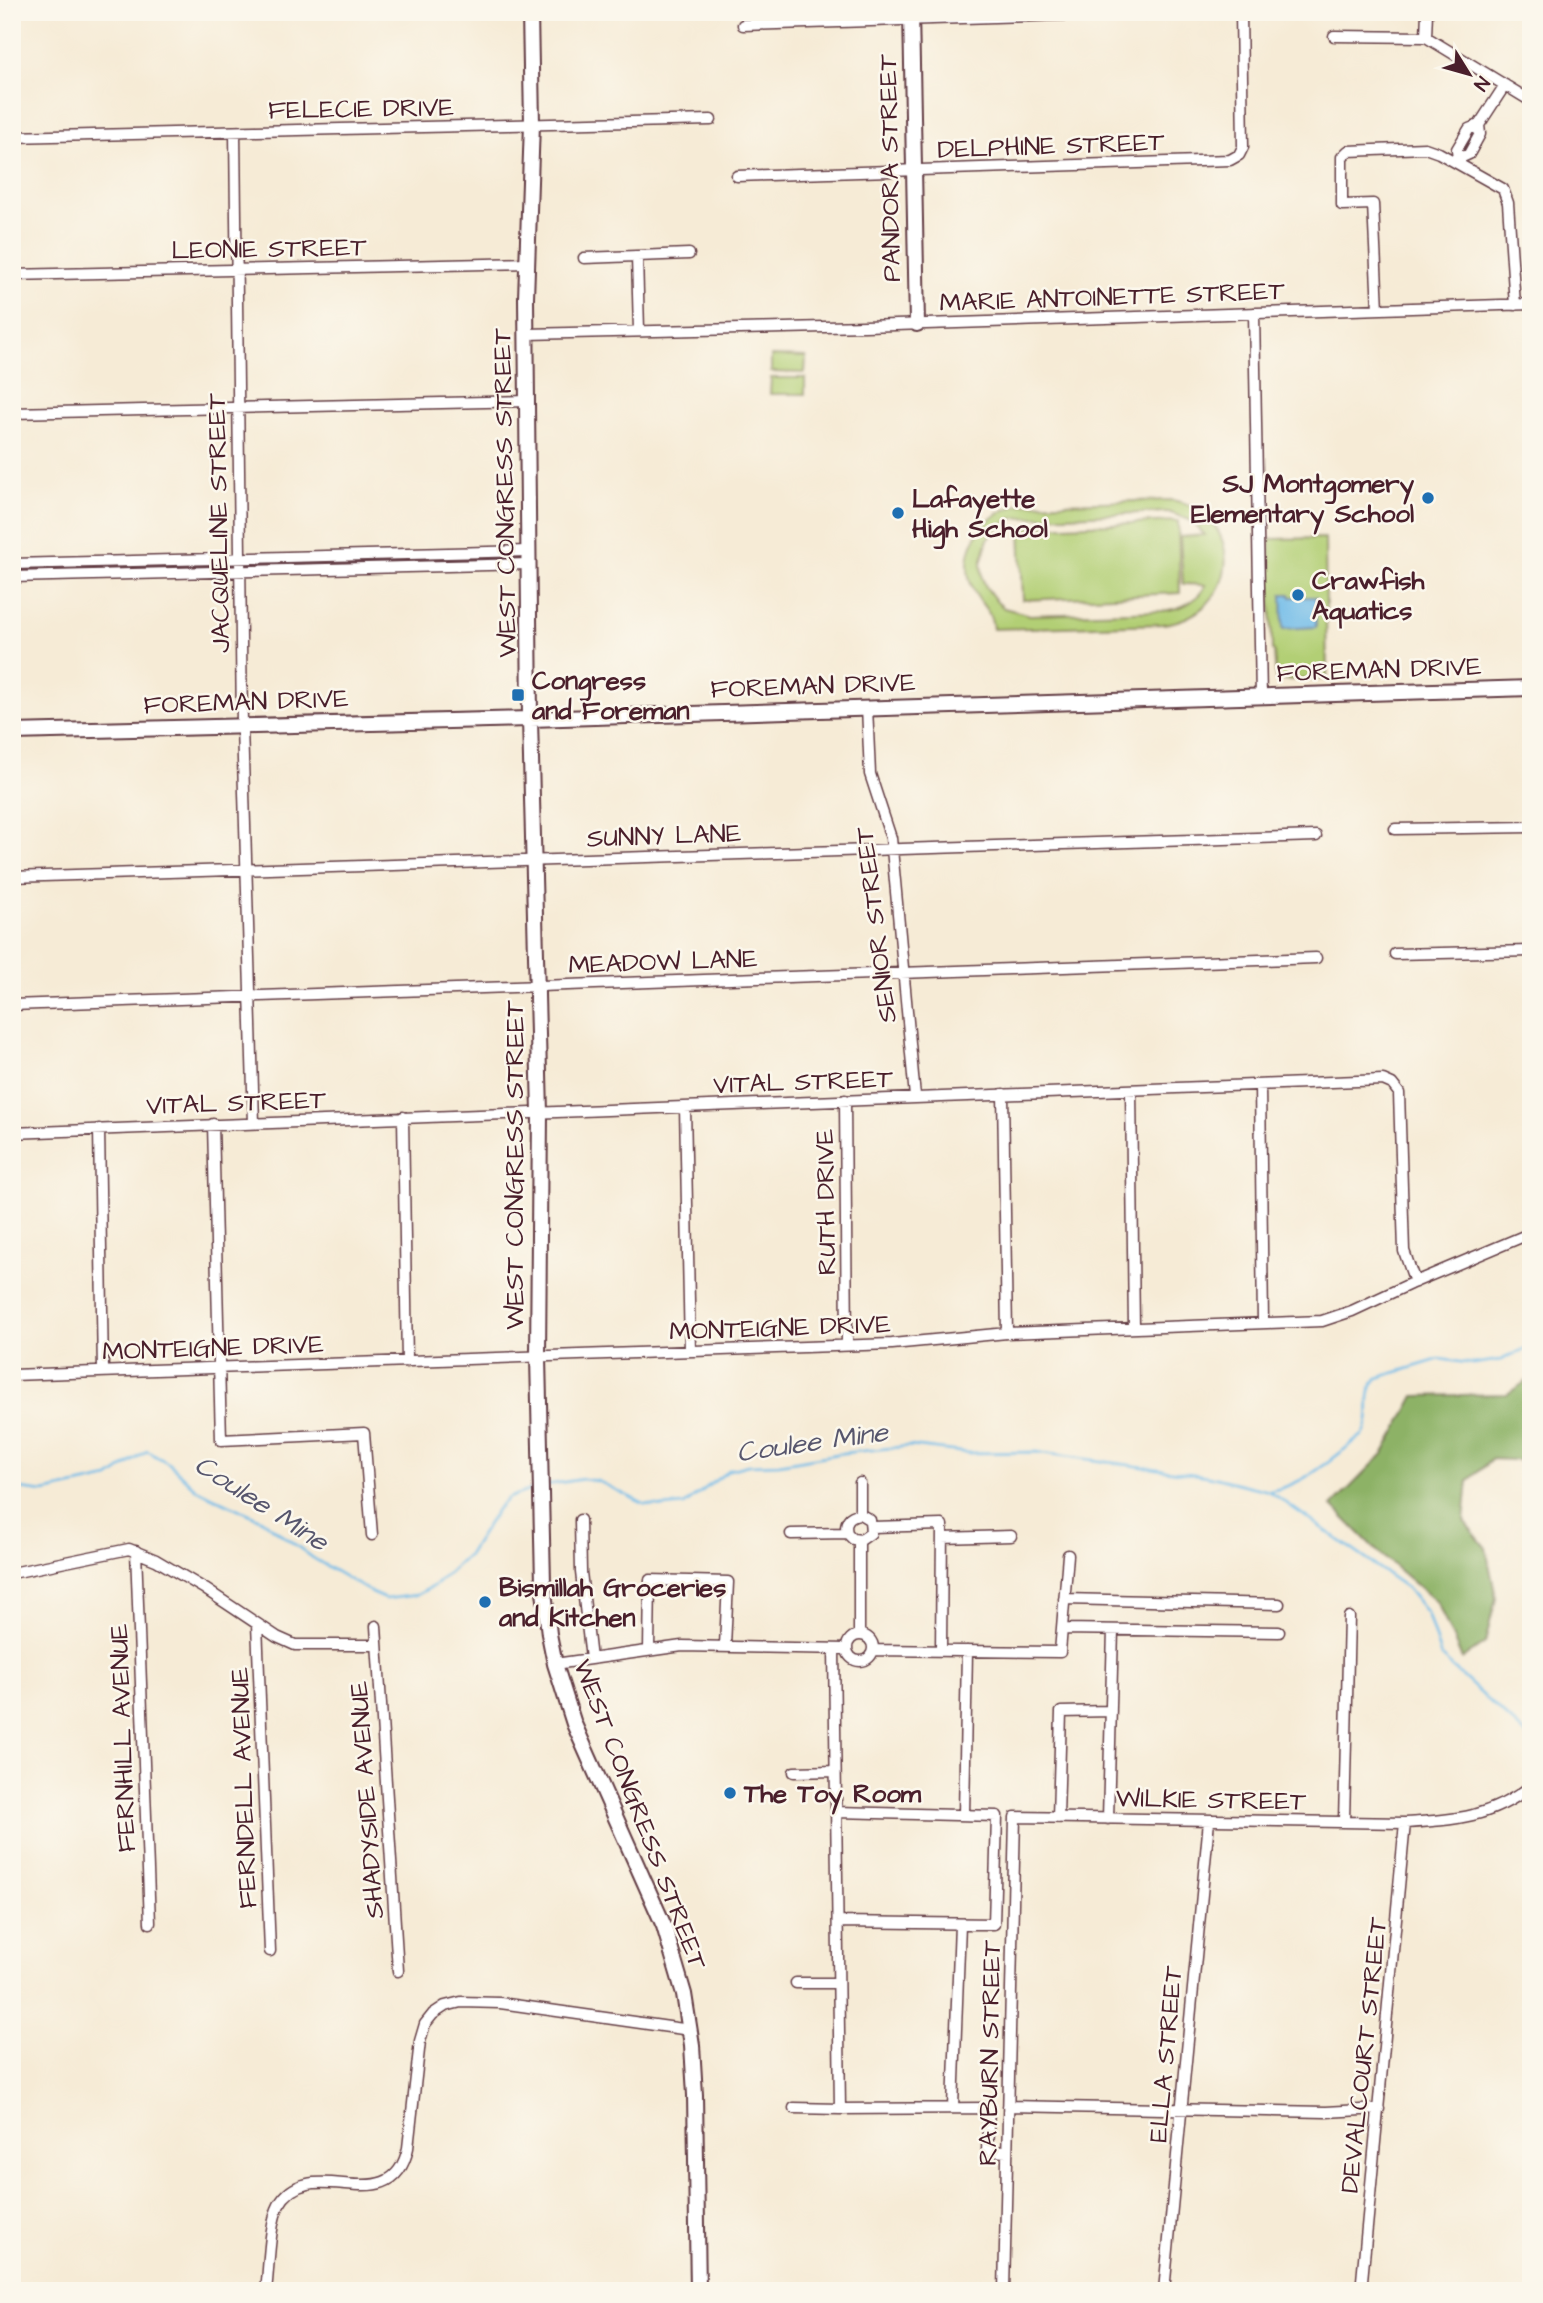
<svg xmlns="http://www.w3.org/2000/svg" width="1543" height="2303" font-family="'Architects Daughter',sans-serif">
<rect width="100%" height="100%" fill="#fbf7ec"/>
<filter id="ink" filterUnits="userSpaceOnUse"><feTurbulence type="fractalNoise" baseFrequency=".0143" numOctaves="2"/><feDisplacementMap in="SourceGraphic" scale="14" xChannelSelector="R" yChannelSelector="G"/><feConvolveMatrix kernelMatrix="1 2 1 2 8 2 1 2 1" color-interpolation-filters="sRGB"/></filter>
<filter id="wash" filterUnits="userSpaceOnUse"><feTurbulence type="fractalNoise" baseFrequency=".00686" numOctaves="4" result="noise"/><feDisplacementMap in="SourceGraphic" scale="28" xChannelSelector="R" yChannelSelector="G"/><feGaussianBlur stdDeviation="1.57" result="paint"/><feColorMatrix in="noise" values="0 0 0 0 0 0 0 0 0 0 0 0 0 0 0 0 0 1.4 0 .05"/><feComposite in="paint" operator="in"/></filter>
<g filter="url(#wash)">
<rect width="100%" height="100%" fill="#f6ebd6"/>
<!-- green -->
<path fill="#b2cf75" stroke="#7e7750" stroke-width="2" fill-rule="evenodd" d="M 771,356 L 806,357 L 805,373 L 771,372 Z
M 771,378 L 805,378 L 805,394 L 770,394 Z
M 1173,500 C 1249,518 1240,614 1163,624 L 993,629 C 992,609 979,605 972,587 C 957,548 986,509 1025,504 ZM 1168,512 L 1190,520 L 1205,535 L 1180,537 L 1183,584 L 1206,585 C 1197,602 1181,609 1162,611 L 1030,615 L 1004,608 L 997,602 L 986,587 L 982,578 L 981,563 L 988,539 L 1000,526 L 1014,518 Z
M 1178,521 L 1180,593 L 1023,600 L 1020,528 Z
M 1325,538 L 1327,679 L 1276,680 L 1274,651 L 1272,651 L 1270,539 Z"/>
<!-- forest -->
<path fill="#8db266" stroke="#6c6848" stroke-width="2" d="M 1530,1379 L 1531,1461 L 1492,1459 L 1468,1481 L 1464,1521 L 1486,1548 L 1496,1598 L 1485,1643 L 1462,1659 L 1437,1602 L 1380,1554 L 1332,1506 L 1384,1453 L 1415,1396 L 1507,1394 Z"/>
<!-- water -->
<path fill="#6fbbe8" stroke="#5c6d8a" stroke-width="2" d="M 1290,594 L 1291,597 L 1316,597 L 1316,627 L 1283,629 L 1282,594 Z"/>
<g fill="none" stroke-linecap="round" stroke-linejoin="round">
<!-- stream -->
<path stroke="#6fbbe8" stroke-width="2.5" d="M 546,1485 L 583,1479 L 598,1481 L 644,1504 L 663,1507 L 684,1505 L 729,1470 L 748,1465 L 779,1464 L 843,1453 L 910,1446 L 968,1453 L 1036,1452 L 1208,1476 L 1269,1491 L 1407,1588 L 1427,1613 L 1441,1657 L 1531,1739
M 12,1488 L 44,1492 L 109,1478 L 147,1451 L 170,1464 L 196,1489 L 262,1520 L 313,1558 L 372,1593 L 386,1599 L 417,1595 L 435,1585 L 468,1555 L 498,1508 L 508,1498 L 536,1488
M 1270,1491 C 1307,1484 1335,1456 1364,1434 C 1374,1414 1362,1395 1377,1378 L 1440,1359 L 1473,1364 L 1501,1360 L 1531,1346"/>
</g>
</g>
<g filter="url(#ink)">
<g fill="none" stroke-linecap="round" stroke-linejoin="round">
<defs>
<path id="street" d="M 1427,12 L 1426,37 L 1531,101
M 743,25 L 1156,12
M 1334,36 L 1426,37
M 1479,125 L 1469,129 L 1457,149 L 1458,159 L 1469,154 L 1480,134 L 1479,125 L 1505,85
M 235,132 L 242,726 L 254,1123
M 12,137 L 711,120
M 737,176 L 1230,160 L 1239,155 L 1243,147 L 1241,12
M 637,256 L 639,331
M 584,258 L 689,254
M 12,275 L 527,263
M 1378,309 L 1373,204 L 1342,205 L 1342,157 L 1348,151 L 1425,148 L 1439,153 L 1503,189 L 1508,203 L 1515,305
M 1254,313 L 1261,698
M 527,334 L 865,326 L 1531,304
M 12,413 L 528,401
M 12,564 L 528,551
M 12,577 L 528,564
M 867,707 L 870,774 L 891,838 L 915,1097
M 1395,829 L 1531,827
M 12,877 L 1316,836
M 1395,954 L 1531,951
M 12,1005 L 1316,958
M 1260,1085 L 1263,1323
M 1131,1090 L 1134,1328
M 1003,1094 L 1007,1333
M 845,1100 L 847,1345
M 685,1107 L 690,1351
M 403,1117 L 407,1362
M 213,1124 L 221,1440 L 364,1433 L 372,1535
M 99,1129 L 103,1371
M 12,1133 L 1383,1080 L 1392,1084 L 1399,1093 L 1404,1251 L 1415,1282
M 12,1375 L 892,1344 L 1007,1333 L 1322,1321 L 1352,1311 L 1410,1284 L 1531,1233
M 860,1514 L 860,1483
M 580,1520 L 581,1572 L 591,1659
M 872,1527 L 942,1525 L 941,1651
M 791,1534 L 847,1533 L 853,1539 L 861,1540 L 871,1533 L 870,1520 L 860,1514 C 849,1515 844,1522 847,1533
M 942,1538 L 1011,1536
M 136,1551 L 150,1923
M 12,1573 L 129,1549 L 156,1560 L 205,1589 L 277,1637 L 295,1645 L 377,1645
M 1064,1599 L 1279,1604
M 257,1624 L 270,1951
M 376,1626 L 398,1971
M 1062,1629 L 1279,1632
M847 1648a13 13 0 1 1 26 0a13 13 0 1 1-26 0Z
M 859,1635 L 859,1541
M 649,1650 L 650,1580 L 728,1582 L 725,1646
M 873,1650 L 1060,1652 L 1068,1555
M 555,1664 L 682,1646 L 847,1649
M 794,1772 L 835,1771
M 836,1812 L 997,1816 L 994,1924 L 838,1922
M 964,1815 L 967,1651
M 1058,1818 L 1061,1712 L 1111,1711
M 1108,1819 L 1113,1630
M 1344,1821 L 1349,1617
M 796,1983 L 838,1983
M 1008,2106 L 1326,2112 L 1379,2109
M 953,2107 L 960,1924
M 794,2108 L 840,2109 L 834,1649
M 840,2109 L 989,2108 L 987,2151 L 1007,2152
M 266,2291 C 269,2269 269,2223 279,2205 C 309,2150 392,2224 408,2148 L 420,2041 L 425,2024 L 433,2014 L 445,2006 L 461,2002 L 500,2003 L 690,2030
M 1004,2291 L 1015,1817 L 1405,1823 C 1454,1820 1491,1818 1531,1786
M 1164,2291 L 1209,1821
M 1361,2291 L 1405,1823"/>
<path id="secondary" d="M 530,12 L 532,124 L 526,298 L 530,719 L 540,1113 L 538,1357 L 543,1583 L 549,1634 L 555,1664 L 574,1724 L 664,1926 L 684,1994 L 692,2045 L 695,2095 L 698,2291
M 911,12 L 917,324
M 12,732 L 530,719 L 1531,688"/>
</defs>
<!-- street casing -->
<use href="#street" stroke="#643e45" stroke-width="13"/>
<!-- secondary casing -->
<use href="#secondary" stroke="#643e45" stroke-width="18"/>
<!-- street -->
<use href="#street" stroke="#fff" stroke-width="10"/>
<!-- secondary -->
<use href="#secondary" stroke="#fff" stroke-width="14"/>
</g>
</g>
<!-- markers -->
<g fill="#1f6fb2" stroke="#fbf7ec" stroke-width="2.5">
<circle cx="1428" cy="498" r="7"/>
<circle cx="898" cy="513" r="7"/>
<circle cx="1298" cy="595" r="7"/>
<rect x="511" y="688" width="14" height="14" rx="3.5"/>
<circle cx="485" cy="1602" r="7"/>
<circle cx="730" cy="1793" r="7"/>
</g>
<g text-anchor="middle" stroke-width="5" stroke-linejoin="round" paint-order="stroke">
<!-- street labels -->
<g font-size="26" fill="#4a1f2b" stroke="#fbf7ec">
<text transform="translate(361 108) rotate(-1)" y="9">FELECIE DRIVE</text>
<text transform="translate(1051 145) rotate(-2)" y="9">DELPHINE STREET</text>
<text transform="translate(889 168) rotate(-91)" y="9">PANDORA STREET</text>
<text transform="translate(269 248) rotate(-1)" y="9">LEONIE STREET</text>
<text transform="translate(1112 296) rotate(-2)" y="9">MARIE ANTOINETTE STREET</text>
<text transform="translate(504 493) rotate(-91)" y="9">WEST CONGRESS STREET</text>
<text transform="translate(218 523) rotate(-91)" y="9">JACQUELINE STREET</text>
<text transform="translate(1379 669) rotate(-2)" y="9">FOREMAN DRIVE</text>
<text transform="translate(813 685) rotate(-2)" y="9">FOREMAN DRIVE</text>
<text transform="translate(246 701) rotate(-2)" y="9">FOREMAN DRIVE</text>
<text transform="translate(664 835) rotate(-2)" y="9">SUNNY LANE</text>
<text transform="translate(875 925) rotate(-97)" y="9">SENIOR STREET</text>
<text transform="translate(663 961) rotate(-2)" y="9">MEADOW LANE</text>
<text transform="translate(803 1081) rotate(-2)" y="9">VITAL STREET</text>
<text transform="translate(236 1102) rotate(-2)" y="9">VITAL STREET</text>
<text transform="translate(514 1165) rotate(-90)" y="9">WEST CONGRESS STREET</text>
<text transform="translate(825 1202) rotate(-91)" y="9">RUTH DRIVE</text>
<text transform="translate(780 1327) rotate(-2)" y="9">MONTEIGNE DRIVE</text>
<text transform="translate(213 1347) rotate(-2)" y="9">MONTEIGNE DRIVE</text>
<text transform="translate(122 1738) rotate(-92)" y="9">FERNHILL AVENUE</text>
<text transform="translate(243 1788) rotate(-92)" y="9">FERNDELL AVENUE</text>
<text transform="translate(1211 1799) rotate(1)" y="9">WILKIE STREET</text>
<text transform="translate(366 1800) rotate(-94)" y="9">SHADYSIDE AVENUE</text>
<text transform="translate(641 1814) rotate(69)" y="9">WEST CONGRESS STREET</text>
<text transform="translate(989 2053) rotate(-89)" y="9">RAYBURN STREET</text>
<text transform="translate(1165 2054) rotate(-85)" y="9">ELLA STREET</text>
<text transform="translate(1363 2055) rotate(-84)" y="9">DEVALCOURT STREET</text>
</g>
<!-- poi labels -->
<g font-size="26" font-weight="bold" fill="#4a1f2b" stroke="#fbf7ec" text-anchor="start">
<text x="1414" y="492" text-anchor="end">SJ Montgomery<tspan x="1414" dy="30">Elementary School</tspan></text>
<text x="912" y="507">Lafayette<tspan x="912" dy="30">High School</tspan></text>
<text x="1312" y="589">Crawfish<tspan x="1312" dy="30">Aquatics</tspan></text>
<text x="532" y="689">Congress<tspan x="532" dy="30">and Foreman</tspan></text>
<text x="499" y="1596">Bismillah Groceries<tspan x="499" dy="30">and Kitchen</tspan></text>
<text x="744" y="1802">The Toy Room</text>
</g>
<!-- water labels -->
<g font-size="28" font-style="italic" fill="#57566d" stroke="#fbf7ec">
<text transform="translate(812 1441) rotate(-8)" y="10">Coulee Mine</text>
<text transform="translate(262 1502) rotate(33)" y="10">Coulee Mine</text>
</g>
</g>
<!-- margin -->
<rect width="1543" height="2303" fill="none" stroke="#fbf7ec" stroke-width="42"/>
<!-- north arrow -->
<g transform="translate(1469 74) rotate(127)" stroke="#fbf7ec" stroke-width="5" paint-order="stroke">
<path d="M0-5L12 26L0 18L-12 26Z" fill="#4a1f2b"/>
<text y="-10" font-size="19" font-weight="bold" text-anchor="middle" fill="#4a1f2b">N</text>
</g>
</svg>
